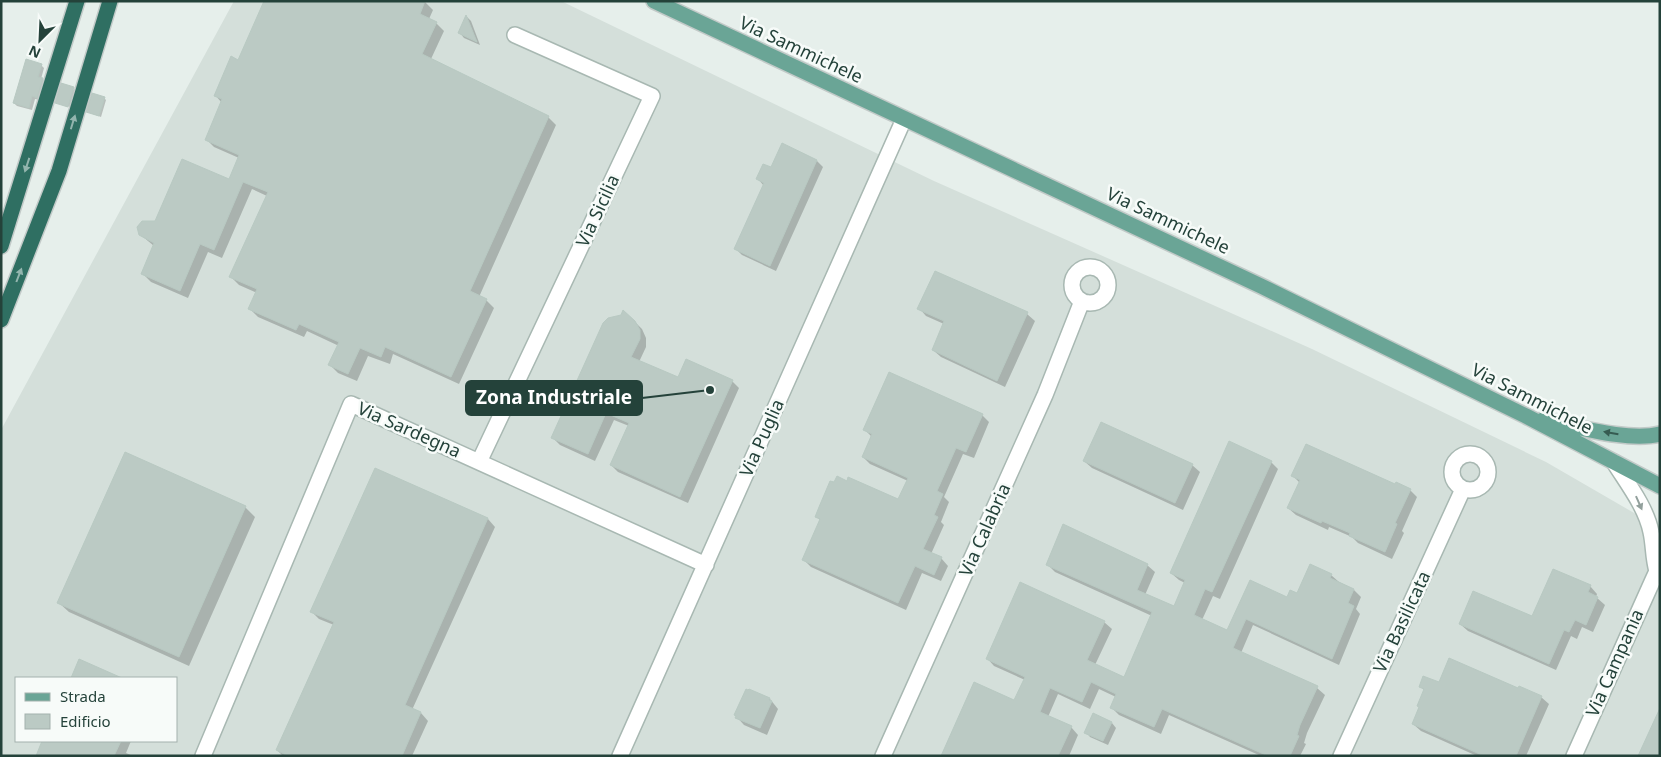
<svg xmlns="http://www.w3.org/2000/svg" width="1661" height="757" font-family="'Noto Sans',sans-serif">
<rect width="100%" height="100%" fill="#e6efeb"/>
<!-- built -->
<path fill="#d4dfda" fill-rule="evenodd" d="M 234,1 L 561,1 L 934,181 L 1312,349 L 1546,462 L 1660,528 L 1660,756 L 1,756 L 1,430 ZM 16,678 L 176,678 L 176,741 L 16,741 Z"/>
<!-- shadow -->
<path fill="#0003" d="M 424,1 L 433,10 L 429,19 L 436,23 L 444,31 L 431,59 L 548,117 L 556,125 L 479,297 L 486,300 L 494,308 L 459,384 L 393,354 L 390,364 L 368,356 L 357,381 L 338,373 L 330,365 L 339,346 L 307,331 L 304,337 L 258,317 L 250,309 L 257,293 L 239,285 L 231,277 L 267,196 L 252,189 L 222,258 L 208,252 L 188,298 L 151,282 L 143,274 L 154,246 L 142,236 L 156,222 L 230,180 L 239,158 L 214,147 L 206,139 L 222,103 L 215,95 L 239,61 Z
M 467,17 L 471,21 L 480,45 L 464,38 L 460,33 Z
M 41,65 L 44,68 L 41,79 L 46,82 L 40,100 L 35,99 L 32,110 L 17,106 L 14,103 Z
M 62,85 L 76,91 L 71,107 L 57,102 Z
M 104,98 L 106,100 L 101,117 L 88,112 Z
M 783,145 L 817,161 L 823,167 L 776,271 L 742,255 L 736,249 L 764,186 L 758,179 L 772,169 Z
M 936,272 L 1027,314 L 1035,321 L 1005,387 L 941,357 L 933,350 L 944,324 L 926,316 L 919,308 Z
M 635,322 L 642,329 L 646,338 L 646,347 L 639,362 L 679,378 L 732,381 L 739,388 L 688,503 L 618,472 L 611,465 L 629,426 L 614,420 L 595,461 L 560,445 L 553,438 Z
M 982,415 L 989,422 L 974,458 L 963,454 L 944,497 L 949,502 L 941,522 L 944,525 L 931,554 L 941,558 L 948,566 L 941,581 L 922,573 L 906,610 L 811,567 L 804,560 L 821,521 L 817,517 L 899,501 L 908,481 L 870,464 L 863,457 L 871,436 L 864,429 Z
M 125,454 L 245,507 L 255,517 L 189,666 L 69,612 L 59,603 Z
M 1084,461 L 1192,465 L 1200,472 L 1183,510 L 1092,468 Z
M 1271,462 L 1278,469 L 1220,599 L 1213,596 L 1202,620 L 1228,632 L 1250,582 L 1288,599 L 1298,595 L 1331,575 L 1339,582 L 1354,590 L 1361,597 L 1356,609 L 1360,614 L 1339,665 L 1253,625 L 1241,653 L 1317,688 L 1325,695 L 1307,733 L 1304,743 L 1306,744 L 1300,756 L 1261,756 L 1169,715 L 1161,734 L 1119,715 L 1112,708 L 1116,697 L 1099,689 L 1090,709 L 1058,694 L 1048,717 L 1071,727 L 1078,735 L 1069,756 L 942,756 L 1015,702 L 1025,680 L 994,666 L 987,658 L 1104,622 L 1112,629 L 1095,665 L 1124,679 L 1152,616 L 1055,572 L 1047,564 L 1147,565 L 1155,572 L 1145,595 L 1174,608 L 1185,583 L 1179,580 L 1171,573 Z
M 376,469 L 488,519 L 495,527 L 412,710 L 421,713 L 428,721 L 412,756 L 283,756 L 277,750 L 334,625 L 319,619 L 312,612 Z
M 1293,476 L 1396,486 L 1410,490 L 1417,497 L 1402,531 L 1404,533 L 1392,559 L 1358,543 L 1352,537 L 1329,527 L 1328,530 L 1296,515 L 1288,508 L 1300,483 Z
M 1590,586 L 1597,594 L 1596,597 L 1605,605 L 1593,632 L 1582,627 L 1577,639 L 1571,636 L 1556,670 L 1468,631 L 1460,624 L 1533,618 Z
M 1440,684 L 1519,690 L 1541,697 L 1549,704 L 1526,756 L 1477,756 L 1421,731 L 1413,724 L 1425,691 L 1420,686 Z
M 750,691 L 770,699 L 778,709 L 767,735 L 744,725 L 735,715 Z
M 1112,723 L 1116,728 L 1108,745 L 1090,737 L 1086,732 Z
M 44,741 L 131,741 L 126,753 L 133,756 L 37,756 Z"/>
<!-- building -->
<path fill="#bbcac4" stroke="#b8c9c2" d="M 264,1 L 425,1 L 420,14 L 437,22 L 422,54 L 549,116 L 470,291 L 487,299 L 451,377 L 385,347 L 381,357 L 360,348 L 348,374 L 328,365 L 339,342 L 299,324 L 296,330 L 248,309 L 257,289 L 229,277 L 268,192 L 243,182 L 214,250 L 200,244 L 180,291 L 141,274 L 154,243 L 139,235 L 137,227 L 142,221 L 155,221 L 182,159 L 229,179 L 239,155 L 205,140 L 222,99 L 214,96 L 231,56 L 238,60 Z
M 466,15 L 477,42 L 458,33 Z
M 26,59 L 42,64 L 38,77 L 43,78 L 37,98 L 32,96 L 29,108 L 13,103 Z
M 61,83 L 74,87 L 68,107 L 55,103 Z
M 92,93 L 105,97 L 99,116 L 86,112 Z
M 782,143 L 817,160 L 770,266 L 734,249 L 764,183 L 756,179 L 763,164 L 771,167 Z
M 935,271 L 1028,312 L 997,381 L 932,350 L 944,321 L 917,309 Z
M 623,310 L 635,321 L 640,330 L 640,339 L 631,357 L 678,377 L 686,359 L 733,380 L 680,497 L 610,465 L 629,423 L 606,413 L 588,454 L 551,438 L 603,323 L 608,318 L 621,315 Z
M 889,372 L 983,414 L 966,452 L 956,448 L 937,491 L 943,494 L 934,515 L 938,517 L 923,549 L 942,557 L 934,575 L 915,566 L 898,603 L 802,560 L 820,519 L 815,517 L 819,507 L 830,481 L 834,482 L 837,476 L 847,481 L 848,477 L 898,499 L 908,478 L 862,457 L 872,434 L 863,430 Z
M 1101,422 L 1193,464 L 1175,503 L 1083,461 Z
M 1229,441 L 1272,461 L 1212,592 L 1205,589 L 1194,615 L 1227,630 L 1250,580 L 1287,597 L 1290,590 L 1297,593 L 1310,564 L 1332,574 L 1330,578 L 1354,589 L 1348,603 L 1354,606 L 1332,659 L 1246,619 L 1233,648 L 1318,686 L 1300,725 L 1297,735 L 1299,736 L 1290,756 L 1268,756 L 1162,709 L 1154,727 L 1110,708 L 1116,694 L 1091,682 L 1082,702 L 1050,688 L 1040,712 L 1072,726 L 1058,756 L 941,756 L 974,682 L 1014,700 L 1025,677 L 986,659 L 1020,582 L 1105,621 L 1087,660 L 1124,677 L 1152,612 L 1046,565 L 1063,524 L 1148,564 L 1137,590 L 1174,606 L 1185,580 L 1170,573 Z
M 1306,444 L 1395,484 L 1396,482 L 1411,489 L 1395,523 L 1397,524 L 1385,552 L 1349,536 L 1350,533 L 1322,521 L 1321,523 L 1287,508 L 1300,480 L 1291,476 Z
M 125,452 L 246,506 L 179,657 L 57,603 Z
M 375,468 L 488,518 L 405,705 L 421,712 L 402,756 L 288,756 L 276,750 L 334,622 L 310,612 Z
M 1553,569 L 1591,585 L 1588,592 L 1598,597 L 1586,625 L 1575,620 L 1569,632 L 1564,630 L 1549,664 L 1459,624 L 1473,591 L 1532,616 Z
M 1449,658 L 1518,688 L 1519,686 L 1542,696 L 1516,756 L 1484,756 L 1412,724 L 1419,707 L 1417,706 L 1424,689 L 1419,687 L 1423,676 L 1439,682 Z
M 79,659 L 122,678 L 71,678 Z
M 746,689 L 748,690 L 749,689 L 770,698 L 769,700 L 772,701 L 760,728 L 735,718 L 736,716 L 734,715 Z
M 1660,708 L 1660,756 L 1638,756 Z
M 1093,713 L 1112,722 L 1103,741 L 1084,733 Z
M 42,741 L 121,741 L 114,756 L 36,756 Z"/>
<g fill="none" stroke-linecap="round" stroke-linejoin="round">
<defs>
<path id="minor" d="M1072 285a18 18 0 1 1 36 0a18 18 0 1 1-36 0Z
M1452 472a18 18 0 1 1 36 0a18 18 0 1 1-36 0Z
M 479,462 L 652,96 L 515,35
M 1614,462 C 1627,483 1646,507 1651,532 C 1654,545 1653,558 1657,571
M 203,756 L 351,404 L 706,565
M 620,756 L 904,119
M 883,756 L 1045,395 L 1082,301
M 1341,756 L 1463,489
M 1574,756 L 1652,582 L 1657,571 L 1660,569"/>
<path id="major" d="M 654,1 L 1261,286 L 1526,416 L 1660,486
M 1543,420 C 1575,426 1628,442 1660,434"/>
<path id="highway" d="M 1,246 L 77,1
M 1,320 L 59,171 L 110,1"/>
</defs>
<!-- minor casing -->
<use href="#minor" stroke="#a8b8b2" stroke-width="18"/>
<!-- major casing -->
<use href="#major" stroke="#c2cac8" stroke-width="18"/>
<!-- highway casing -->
<use href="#highway" stroke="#c2cac8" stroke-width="18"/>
<!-- minor -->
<use href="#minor" stroke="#fff" stroke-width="15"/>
<!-- major -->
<use href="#major" stroke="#6aa596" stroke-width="15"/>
<!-- highway -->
<use href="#highway" stroke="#2f6f62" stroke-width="15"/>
</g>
<!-- one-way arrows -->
<defs><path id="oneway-solid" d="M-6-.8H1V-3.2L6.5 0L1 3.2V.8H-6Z" transform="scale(1.25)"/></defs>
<g fill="#93b5ae">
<use href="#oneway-solid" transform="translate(73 122) rotate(-73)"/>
<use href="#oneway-solid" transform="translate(27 165) rotate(108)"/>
<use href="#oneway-solid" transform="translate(19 275) rotate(-69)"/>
</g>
<use fill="#365b51" href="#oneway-solid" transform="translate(1611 433) rotate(-170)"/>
<use fill="#92a09c" href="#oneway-solid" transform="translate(1639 503) rotate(66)"/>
<g text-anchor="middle" stroke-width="5" stroke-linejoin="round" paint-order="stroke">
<!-- street labels -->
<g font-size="18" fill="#24423a" stroke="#f7fbf9">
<text transform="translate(801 50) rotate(25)" y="6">Via Sammichele</text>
<text transform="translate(598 211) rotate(-65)" y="6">Via Sicilia</text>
<text transform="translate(1168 221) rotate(25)" y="6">Via Sammichele</text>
<text transform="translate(1532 399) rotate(27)" y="6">Via Sammichele</text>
<text transform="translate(409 430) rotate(24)" y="6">Via Sardegna</text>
<text transform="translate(762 438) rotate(-66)" y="6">Via Puglia</text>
<text transform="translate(985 530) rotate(-66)" y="6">Via Calabria</text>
<text transform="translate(1402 622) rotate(-65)" y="6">Via Basilicata</text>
<text transform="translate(1615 663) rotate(-66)" y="6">Via Campania</text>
</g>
</g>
<!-- callouts -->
<path fill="none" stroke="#24423a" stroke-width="2" d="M710 390L642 398"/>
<circle fill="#24423a" stroke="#f7fbf9" stroke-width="2" cx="710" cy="390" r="5"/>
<rect fill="#24423a" stroke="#24423a" stroke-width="2" x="466" y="381" width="176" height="34" rx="5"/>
<g font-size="19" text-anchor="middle" font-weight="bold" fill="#fff">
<text x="554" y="404">Zona Industriale</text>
</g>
<!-- border -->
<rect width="1661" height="757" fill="none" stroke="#24423a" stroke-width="5"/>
<!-- legend -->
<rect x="15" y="677" width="162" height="65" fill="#f7fbf9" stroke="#a3b1ad"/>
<rect x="25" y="693" width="25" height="8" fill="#6aa596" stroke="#a3b1ad"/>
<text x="60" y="702" font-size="15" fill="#24423a">Strada</text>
<rect x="25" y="714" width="25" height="15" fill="#bbcac4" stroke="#a3b1ad"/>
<text x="60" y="727" font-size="15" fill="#24423a">Edificio</text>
<!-- north arrow -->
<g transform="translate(40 40) rotate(204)" stroke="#f7fbf9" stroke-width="4" paint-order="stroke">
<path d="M0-4L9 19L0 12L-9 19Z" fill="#24423a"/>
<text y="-8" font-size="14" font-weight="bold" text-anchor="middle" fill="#24423a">N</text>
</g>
</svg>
